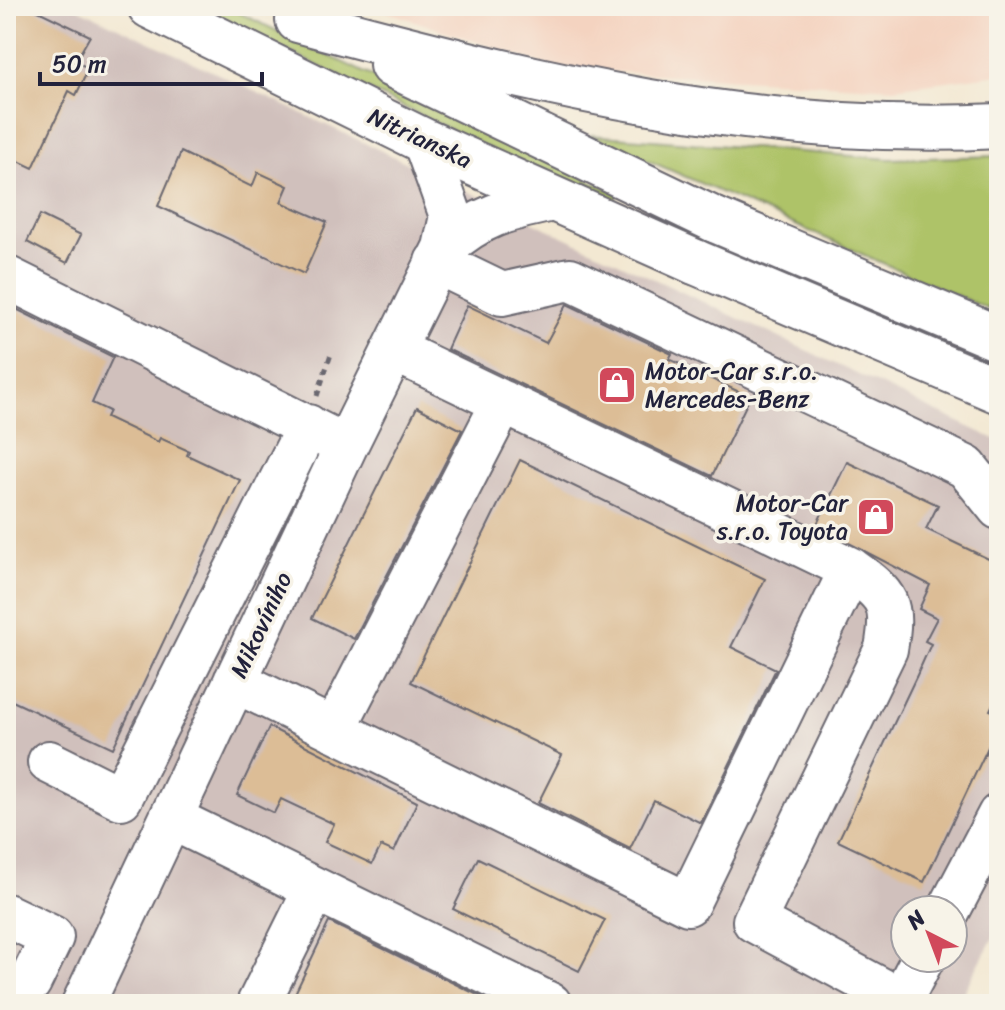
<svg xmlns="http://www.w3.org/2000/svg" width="1005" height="1010" font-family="Sriracha,sans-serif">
<rect width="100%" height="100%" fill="#f7f3e8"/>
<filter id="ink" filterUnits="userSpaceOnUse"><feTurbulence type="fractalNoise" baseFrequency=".0125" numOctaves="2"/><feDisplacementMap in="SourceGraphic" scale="16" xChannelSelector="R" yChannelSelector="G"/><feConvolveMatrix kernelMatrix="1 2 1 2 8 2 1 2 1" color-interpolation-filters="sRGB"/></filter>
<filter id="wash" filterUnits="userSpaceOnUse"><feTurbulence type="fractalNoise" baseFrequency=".006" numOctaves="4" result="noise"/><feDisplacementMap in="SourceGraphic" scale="32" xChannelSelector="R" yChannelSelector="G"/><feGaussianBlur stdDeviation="1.8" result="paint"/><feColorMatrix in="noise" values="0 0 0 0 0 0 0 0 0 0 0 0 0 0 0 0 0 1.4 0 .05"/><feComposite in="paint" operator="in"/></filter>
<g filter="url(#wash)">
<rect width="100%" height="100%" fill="#f3e8d2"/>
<!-- built -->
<path fill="#f4d3c0" d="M 370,6 L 999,6 L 999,74 L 894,88 L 555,68 Z"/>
<!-- industrial -->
<path fill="#d0c0bc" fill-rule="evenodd" d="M 6,6 L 73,6 L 999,441 L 999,927 L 957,1004 L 6,1004 ZM 905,910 L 953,910 L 953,958 L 905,958 Z"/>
<!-- green -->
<path fill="#aec368" stroke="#687252" stroke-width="2" d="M 194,6 L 225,6 L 618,194 L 611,207 Z
M 590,135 L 889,159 L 999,156 L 999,314 Z"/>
<g id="blocks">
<!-- building -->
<path fill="#dcbd96" d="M 6,6 L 28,6 L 90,36 L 75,62 L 89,68 L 76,95 L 69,91 L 33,168 L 6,155 Z
M 181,152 L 252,187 L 258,172 L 288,186 L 281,202 L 327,222 L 304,274 L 158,206 Z
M 40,215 L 81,235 L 67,263 L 27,242 Z
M 6,304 L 113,357 L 92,403 L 109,411 L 106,417 L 158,442 L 160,438 L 189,451 L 187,455 L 240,480 L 113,748 L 6,698 Z
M 567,304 L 672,354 L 669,359 L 750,397 L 712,476 L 447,349 L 467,305 L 546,343 Z
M 417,407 L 462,430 L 354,639 L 312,618 Z
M 520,460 L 765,579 L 731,647 L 776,669 L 701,823 L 654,800 L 630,849 L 538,803 L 562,755 L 411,682 Z
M 847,462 L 938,505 L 926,529 L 999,564 L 999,692 L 990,710 L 999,714 L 999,724 L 924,882 L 838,841 L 917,675 L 931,644 L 925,641 L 937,618 L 919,609 L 930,585 L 816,526 Z
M 269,727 L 417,802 L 394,852 L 381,846 L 372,864 L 325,842 L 334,824 L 281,799 L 274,813 L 237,795 Z
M 478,858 L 605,920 L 579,971 L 453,909 Z
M 329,922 L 496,1004 L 290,1004 Z"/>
</g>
</g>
<g filter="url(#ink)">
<use href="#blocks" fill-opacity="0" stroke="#6b6770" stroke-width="2"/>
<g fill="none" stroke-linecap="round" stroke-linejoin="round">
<defs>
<path id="minor" d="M 444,248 C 481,215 506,210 553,200
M 436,262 L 502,294 L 570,279 L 966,467 L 999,508
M 6,277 L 330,438
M 394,350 L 851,569 C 889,596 894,604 886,649 L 754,921 L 901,1000 L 923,958
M 235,681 L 688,904 L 851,569
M 334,730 L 503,402
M 49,762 L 121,798 L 308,426
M 171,818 L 550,1004
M 949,910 L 999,815
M 6,915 L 52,937 L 30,982 L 6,1002
M 83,1004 L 346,446 L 444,248 L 451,216 L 424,141
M 258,1004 L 315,889"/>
<path id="major" d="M 150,6 L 424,141 L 695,262
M 298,20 C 528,82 759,139 999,126
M 392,65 L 715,220"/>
<path id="highway" d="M 715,220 L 999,339
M 695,262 L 999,391"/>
</defs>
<!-- minor casing -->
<use href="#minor" stroke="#6b6770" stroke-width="46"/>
<!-- major casing -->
<use href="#major" stroke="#6b6770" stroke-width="48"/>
<!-- highway casing -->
<use href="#highway" stroke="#6b6770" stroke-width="48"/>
<!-- path -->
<path stroke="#6b6770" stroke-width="5" stroke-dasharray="6 6" stroke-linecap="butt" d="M 317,396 L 332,351"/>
<!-- minor -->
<use href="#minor" stroke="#fff" stroke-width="42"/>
<!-- major -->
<use href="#major" stroke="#fff" stroke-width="44"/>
<!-- highway -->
<use href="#highway" stroke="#fff" stroke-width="44"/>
</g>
</g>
<!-- icons -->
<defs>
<symbol id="shop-square" viewBox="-11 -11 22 22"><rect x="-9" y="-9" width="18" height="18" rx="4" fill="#d1495b" stroke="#f7f3e8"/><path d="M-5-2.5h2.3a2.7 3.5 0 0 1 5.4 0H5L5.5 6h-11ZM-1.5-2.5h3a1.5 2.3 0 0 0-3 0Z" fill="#fff"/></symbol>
</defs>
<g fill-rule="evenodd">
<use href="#shop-square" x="595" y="363" width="44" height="44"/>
<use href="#shop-square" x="854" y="495" width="44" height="44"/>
</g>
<g text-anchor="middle" stroke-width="7" stroke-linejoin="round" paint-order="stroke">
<!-- street labels -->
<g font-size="24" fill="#22223b" stroke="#f7f3e8">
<text transform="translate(420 138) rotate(25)" y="8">Nitrianska</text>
<text transform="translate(261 625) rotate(-65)" y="8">Mikovíniho</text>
</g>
<!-- poi labels -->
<g font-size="24" fill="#22223b" stroke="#f7f3e8" text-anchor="start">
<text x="645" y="379">Motor-Car s.r.o.<tspan x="645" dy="28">Mercedes-Benz</tspan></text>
<text x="848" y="511" text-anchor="end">Motor-Car<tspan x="848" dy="28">s.r.o. Toyota</tspan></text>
</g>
</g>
<!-- margin -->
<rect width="1005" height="1010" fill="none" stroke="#f7f3e8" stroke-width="32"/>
<!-- north arrow -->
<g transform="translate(929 934) rotate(318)"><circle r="38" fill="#f7f3e8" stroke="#a29fa3" stroke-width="2"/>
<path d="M0-6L14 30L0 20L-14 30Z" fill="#d1495b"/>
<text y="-12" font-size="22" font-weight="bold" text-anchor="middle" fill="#22223b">N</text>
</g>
<!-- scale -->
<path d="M40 72v12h222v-12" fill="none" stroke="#22223b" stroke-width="4"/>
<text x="52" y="72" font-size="24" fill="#22223b" stroke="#f7f3e8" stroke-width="6" paint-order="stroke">50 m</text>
</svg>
